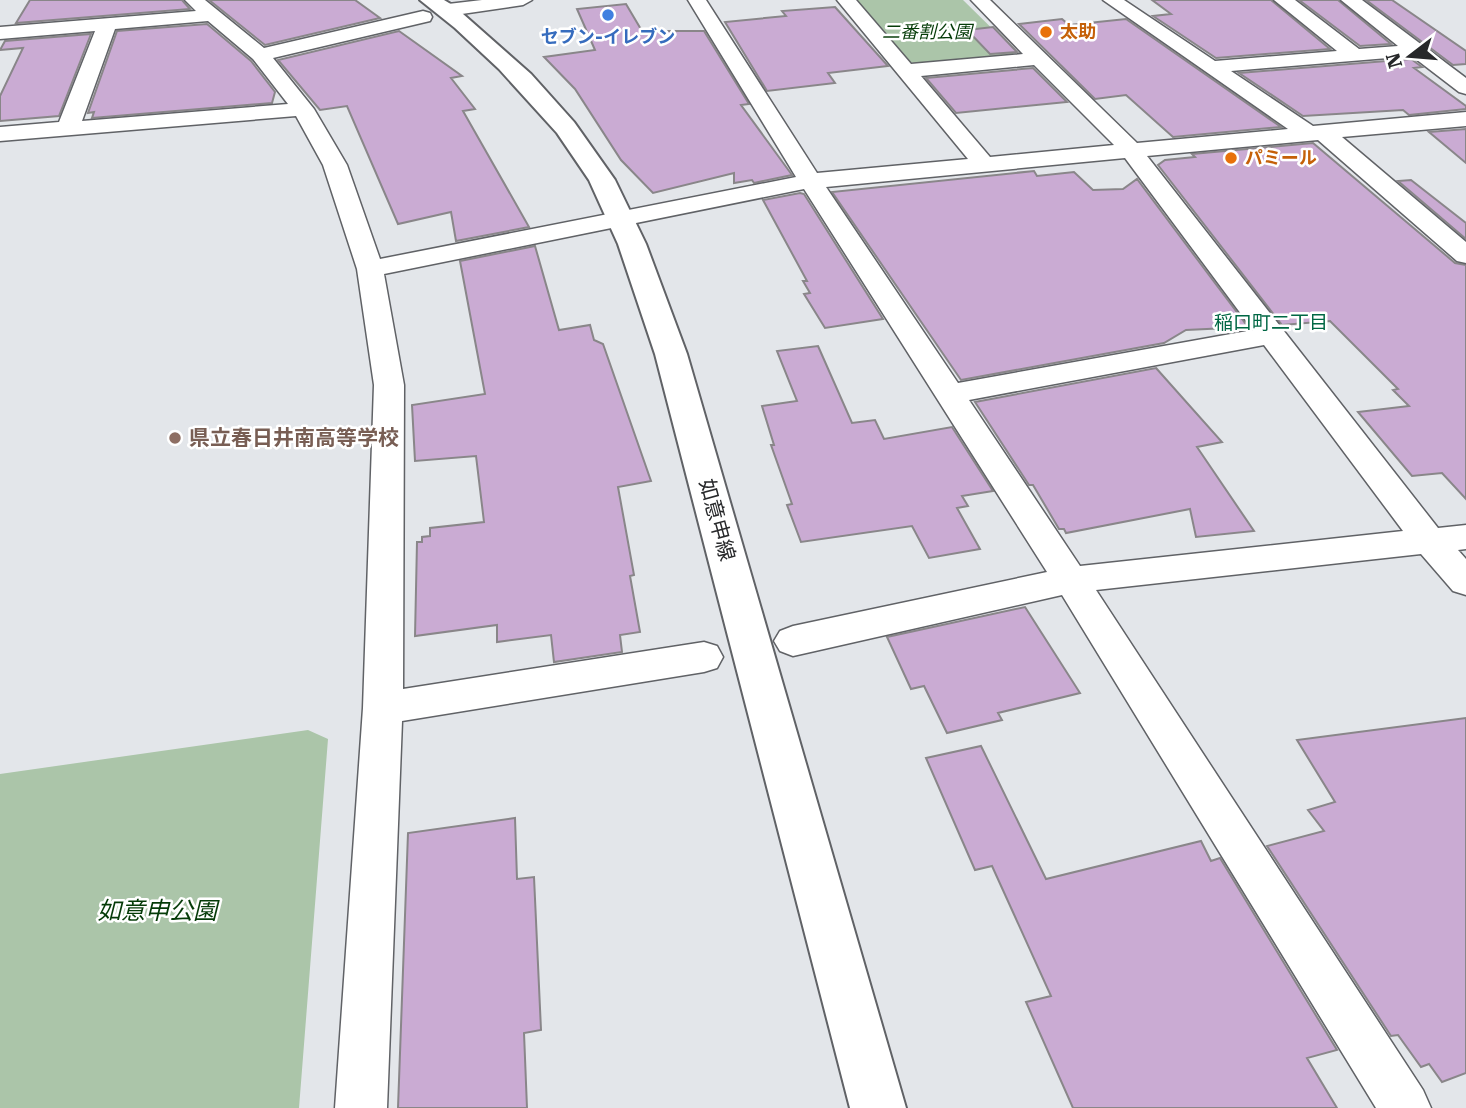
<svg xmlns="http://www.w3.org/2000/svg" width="1466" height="1108" font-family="'Roboto Serif','Noto Sans JP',serif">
<rect width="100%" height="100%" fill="#e3e6ea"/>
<!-- green -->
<path fill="#abc5a9" d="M 856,0 L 963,0 L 1016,52 L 1011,55 L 921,65 L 910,62 Z
M 308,730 L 328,739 L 299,1108 L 0,1108 L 0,774 Z"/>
<!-- building -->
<path fill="#caabd3" stroke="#898689" stroke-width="2" d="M 30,0 L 182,0 L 190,9 L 16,23 Z
M 209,0 L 355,0 L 380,18 L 265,45 Z
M 1152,0 L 1271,0 L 1330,49 L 1216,58 L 1153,16 L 1171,14 Z
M 1299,0 L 1338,0 L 1391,44 L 1360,46 Z
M 1366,0 L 1392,0 L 1466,51 L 1466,64 L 1453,65 Z
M 626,4 L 642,31 L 704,31 L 749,104 L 741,105 L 792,175 L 754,183 L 752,180 L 734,183 L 734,173 L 653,193 L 621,160 L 575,89 L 544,57 L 595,50 L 577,9 Z
M 835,7 L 888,66 L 828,73 L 835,83 L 767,91 L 725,22 L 786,16 L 782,11 Z
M 1062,19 L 1069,25 L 1126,19 L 1281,127 L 1173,137 L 1126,95 L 1095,99 L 1019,24 Z
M 207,24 L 251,61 L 275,92 L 272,103 L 92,118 L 94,112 L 88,113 L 117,31 Z
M 993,27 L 1017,52 L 990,54 L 967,30 Z
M 399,31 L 462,76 L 451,78 L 475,109 L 463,111 L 529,227 L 456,241 L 451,212 L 398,224 L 347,106 L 320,110 L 278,60 Z
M 91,34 L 59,116 L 0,121 L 0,96 L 23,48 L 0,50 L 5,41 Z
M 1411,59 L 1422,67 L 1414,68 L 1466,106 L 1466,109 L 1409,115 L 1403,110 L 1303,116 L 1239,73 Z
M 1033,68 L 1067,102 L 956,113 L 926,78 Z
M 1466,129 L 1466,163 L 1429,132 Z
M 1313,143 L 1455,263 L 1466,265 L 1466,499 L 1442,473 L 1412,476 L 1358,412 L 1409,406 L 1393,390 L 1398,389 L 1330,321 L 1282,325 L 1158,165 L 1165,160 L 1195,157 L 1192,154 Z
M 1034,171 L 1037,176 L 1074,172 L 1093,190 L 1123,189 L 1137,179 L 1248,327 L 1186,330 L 1164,343 L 961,380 L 832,192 Z
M 1411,180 L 1466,223 L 1466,239 L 1398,181 Z
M 800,193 L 804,194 L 883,319 L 825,328 L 804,294 L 810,293 L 803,281 L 807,281 L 763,200 Z
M 535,246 L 559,330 L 590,325 L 594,340 L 603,344 L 651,481 L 618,487 L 634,575 L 630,576 L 640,632 L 620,635 L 622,652 L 554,662 L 551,635 L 497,642 L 497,625 L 415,636 L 417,542 L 422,542 L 422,537 L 430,536 L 430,528 L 484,522 L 476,456 L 415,461 L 412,405 L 485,394 L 460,261 Z
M 818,346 L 852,423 L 875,420 L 884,439 L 952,427 L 993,491 L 962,496 L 968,506 L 957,508 L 980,549 L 929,558 L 912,526 L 801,542 L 787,505 L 792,504 L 771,445 L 774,445 L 762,406 L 797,401 L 777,351 Z
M 1156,368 L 1222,442 L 1197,447 L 1254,531 L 1196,537 L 1190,509 L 1066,533 L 1064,529 L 1059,529 L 1033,485 L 1029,485 L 975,402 Z
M 1025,607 L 1080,693 L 998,713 L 1002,720 L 947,733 L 924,686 L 911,689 L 887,637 Z
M 1466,718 L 1466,1073 L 1442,1082 L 1429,1064 L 1421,1067 L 1398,1035 L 1391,1036 L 1267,846 L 1324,831 L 1308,810 L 1335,802 L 1297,740 Z
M 981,746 L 1046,879 L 1201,841 L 1211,861 L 1220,858 L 1337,1050 L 1307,1058 L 1337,1108 L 1073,1108 L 1026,1002 L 1051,996 L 992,866 L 975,870 L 926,758 Z
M 515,818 L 517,879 L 534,877 L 541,1030 L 524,1033 L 527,1108 L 398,1108 L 408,833 Z"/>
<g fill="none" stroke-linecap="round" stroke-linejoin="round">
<defs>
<path id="minor" d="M 185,0 L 205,0 L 264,48 L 423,11 L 430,13 L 432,17 L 430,21 L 273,58 L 314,109 L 347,165 L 380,259 L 796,177 L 688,0 L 706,0 L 817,173 L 968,159 L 837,0 L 856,0 L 911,64 L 1023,54 L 971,0 L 990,0 L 1137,143 L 1288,129 L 1103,0 L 1124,0 L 1215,61 L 1337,51 L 1274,0 L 1295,0 L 1359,49 L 1398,46 L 1341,0 L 1362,0 L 1466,78 L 1466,94 L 1459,92 L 1412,56 L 1231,71 L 1313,126 L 1466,112 L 1466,126 L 1342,137 L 1466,242 L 1466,263 L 1457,261 L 1318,140 L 1147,156 L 1438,528 L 1466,525 L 1466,549 L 1458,550 L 1466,559 L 1466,595 L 1453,591 L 1421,554 L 1096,590 L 1423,1090 L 1431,1108 L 1376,1108 L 1062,595 L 793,656 L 780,651 L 774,641 L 780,631 L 793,626 L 1047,572 L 804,189 L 384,274 L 404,385 L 403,689 L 704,642 L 717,646 L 723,657 L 717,668 L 704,672 L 402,721 L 387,1108 L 335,1108 L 363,708 L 374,385 L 357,269 L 323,165 L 296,116 L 0,141 L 0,127 L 59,122 L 95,31 L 0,39 L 0,27 L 196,11 ZM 208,21 L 253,59 L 288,104 L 82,121 L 115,29 ZM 1034,65 L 1114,145 L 990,157 L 921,76 ZM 1125,158 L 1253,330 L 958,383 L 826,187 ZM 1264,345 L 1403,531 L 1080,566 L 969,400 Z
M 482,0 L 532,0 L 523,5 L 448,16 L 439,10 L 448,4 Z"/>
<path id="tertiary" d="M 420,0 L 444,0 L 454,6 L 531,74 L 574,122 L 615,180 L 646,244 L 687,354 L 906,1108 L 850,1108 L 655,354 L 618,244 L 589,180 L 557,133 L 499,69 L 455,28 Z"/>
</defs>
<!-- minor casing -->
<use href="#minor" stroke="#606266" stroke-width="3"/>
<!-- tertiary casing -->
<use href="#tertiary" stroke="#606266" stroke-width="4"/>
<!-- minor -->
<use href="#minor" fill="#fff" fill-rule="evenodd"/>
<!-- tertiary -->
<use href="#tertiary" fill="#fff" fill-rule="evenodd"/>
</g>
<!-- markers -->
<circle fill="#3f7fe0" stroke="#fff" stroke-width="2.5" cx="608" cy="15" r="7"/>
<g fill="#e8710a" stroke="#fff" stroke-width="2.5">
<circle cx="1046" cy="32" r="7"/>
<circle cx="1231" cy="158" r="7"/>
</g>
<circle fill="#8d6e63" stroke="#fff" stroke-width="2.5" cx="175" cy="438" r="7"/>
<g text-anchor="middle" stroke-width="5" stroke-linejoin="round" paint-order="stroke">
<!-- far-park labels -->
<g font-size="18" font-style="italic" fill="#053b08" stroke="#fff">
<text x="927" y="38">二番割公園</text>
</g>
<!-- far-food labels -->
<g font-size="18" font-weight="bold" fill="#c56008" stroke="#fff" text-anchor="start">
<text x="1060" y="38">太助</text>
<text x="1245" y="164">パミール</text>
</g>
<!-- far-shop labels -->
<g font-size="18" font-weight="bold" fill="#366cbe" stroke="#fff">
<text x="608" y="43">セブン-イレブン</text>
</g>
<!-- far-neighbourhood labels -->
<g font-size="19" fill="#006744" stroke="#fff">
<text x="1271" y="329">稲口町二丁目</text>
</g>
<!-- education labels -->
<g font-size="21" font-weight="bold" fill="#785e54" stroke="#fff" text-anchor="start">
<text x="189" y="445">県立春日井南高等学校</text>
</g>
<!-- street labels -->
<g font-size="21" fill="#27282a" stroke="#fff">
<text transform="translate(717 520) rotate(75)" y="7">如意申線</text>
</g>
<!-- near-park labels -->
<g font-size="24" font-style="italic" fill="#053b08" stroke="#fff">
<text x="157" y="919">如意申公園</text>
</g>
</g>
<!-- north arrow -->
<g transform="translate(1410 56) rotate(254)" stroke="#ffffff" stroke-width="5" paint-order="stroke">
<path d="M0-5L12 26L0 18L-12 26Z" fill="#27282a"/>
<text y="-10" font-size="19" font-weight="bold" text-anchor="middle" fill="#27282a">N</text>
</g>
</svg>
